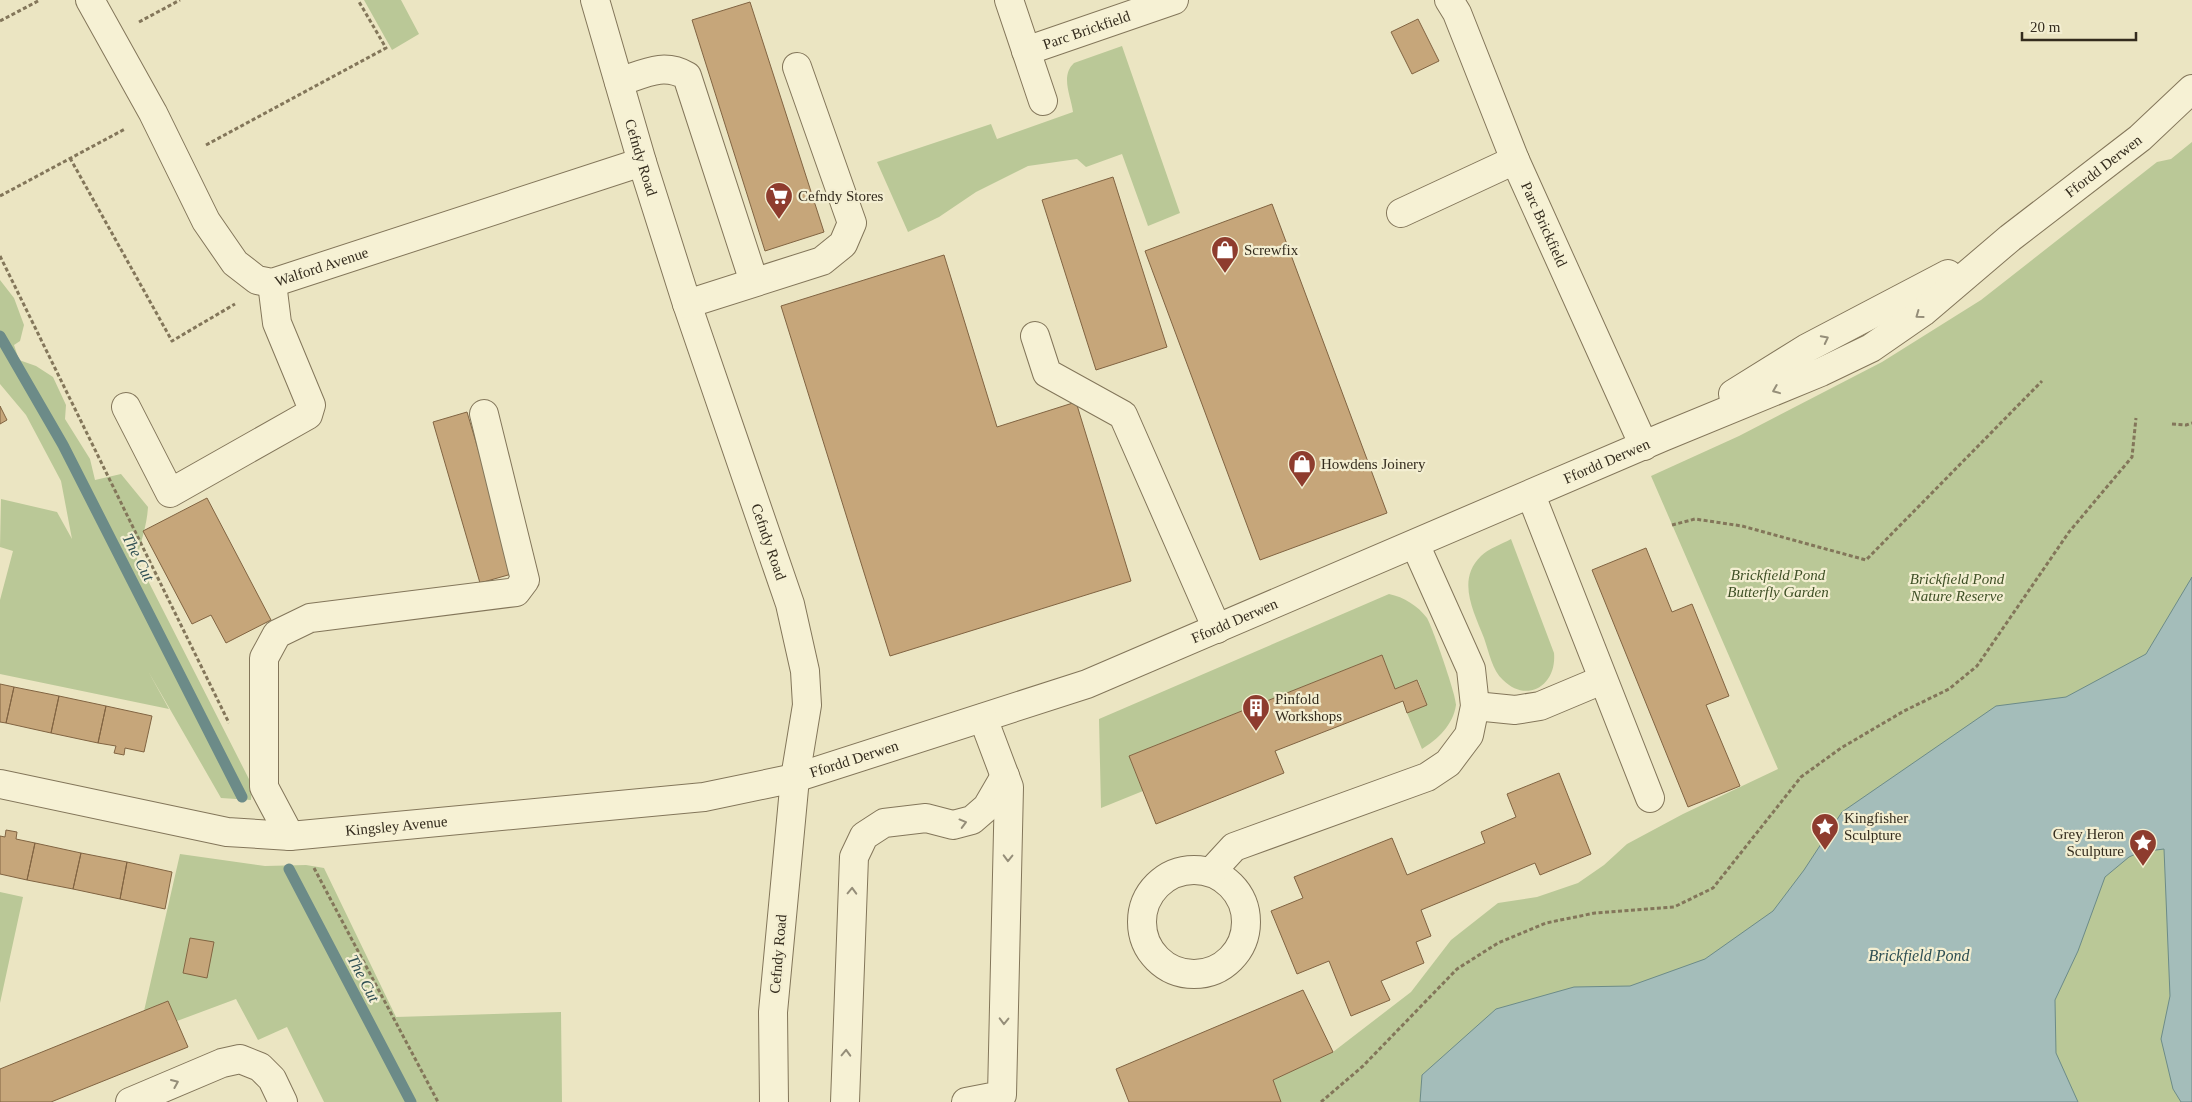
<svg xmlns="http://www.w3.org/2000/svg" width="2192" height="1102" font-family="Georgia,serif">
<rect width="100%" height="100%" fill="#ebe5c2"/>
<!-- green -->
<path fill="#bac897" d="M 364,0 L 401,0 L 419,34 L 392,50 Z
M 1122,46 L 1180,213 L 1148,226 L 1122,154 L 1086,167 L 1077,159 L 1028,166 L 976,192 L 939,217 L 908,232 L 877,162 L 991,124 L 997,139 L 1073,112 C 1071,96 1060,76 1074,63 Z
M 2192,142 L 2192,1102 L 1281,1102 L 1273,1080 L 1333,1052 L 1411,992 L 1451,940 L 1498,903 L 1537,897 L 1578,883 L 1604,865 L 1627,844 L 1683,814 L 1778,769 L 1651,476 L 1739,436 L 1882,362 L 1981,300 L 2157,162 L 2171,159 Z
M 0,280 L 14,298 L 24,325 L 20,341 L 14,345 L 19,360 L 36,366 L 53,377 L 66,405 L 65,419 L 90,459 L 95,480 L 121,474 L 148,507 C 147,525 141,541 137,559 L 252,785 L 251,800 L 221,798 L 148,671 L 169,709 L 0,674 L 0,600 L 13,551 L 0,547 L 1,499 L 57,512 L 72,539 L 61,481 L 26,415 L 0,384 Z
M 1511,539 L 1554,653 C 1557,685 1527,704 1503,680 C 1492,670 1489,652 1484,638 C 1474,612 1456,580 1481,556 C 1488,549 1502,544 1511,539 Z
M 1389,594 C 1404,597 1418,606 1427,618 C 1432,626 1457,697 1456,705 C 1453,725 1438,739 1422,749 L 1407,713 L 1427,705 L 1418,680 L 1395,689 L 1382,655 L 1129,756 L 1143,791 L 1101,808 L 1099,719 Z
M 180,854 L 265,866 L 306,865 L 324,868 L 396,1017 L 561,1012 L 562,1102 L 324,1102 L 287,1027 L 258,1040 L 236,999 L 177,1021 L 168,1001 L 144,1011 Z
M 0,892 L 23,897 L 0,1003 Z"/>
<!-- water -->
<path fill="#a4bdba" stroke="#6c8b88" d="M 2192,577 L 2192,1102 L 2181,1102 L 2173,1089 L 2161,1039 L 2170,996 L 2164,849 L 2140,852 L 2129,857 L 2105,877 L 2078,951 L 2055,1000 L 2056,1053 L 2078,1102 L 1420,1102 L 1422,1075 L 1496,1009 L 1574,987 L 1630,986 L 1705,959 L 1773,911 L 1804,870 L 1842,812 L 1996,706 L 2066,697 L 2146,654 Z"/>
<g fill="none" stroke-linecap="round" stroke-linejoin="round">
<!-- stream -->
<path stroke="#6c8b88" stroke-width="11" d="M 0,336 L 63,445 L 242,797
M 289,869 L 411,1102"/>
</g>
<!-- building -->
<path fill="#c6a67a" stroke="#816442" d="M 750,2 L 824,232 L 765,251 L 692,20 Z
M 1418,19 L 1439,61 L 1412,74 L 1391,32 Z
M 1113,177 L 1167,347 L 1096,370 L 1042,200 Z
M 1272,204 L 1387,513 L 1260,560 L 1145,251 Z
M 944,255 L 997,427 L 1076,402 L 1131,581 L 890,656 L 781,306 Z
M 0,406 L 7,420 L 0,424 Z
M 467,412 L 515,573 L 480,583 L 433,422 Z
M 207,498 L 271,620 L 226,643 L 211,615 L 192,624 L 143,531 Z
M 1646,548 L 1672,612 L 1692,604 L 1729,696 L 1706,705 L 1740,786 L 1688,807 L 1592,570 Z
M 1382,655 L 1395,689 L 1417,680 L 1427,705 L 1407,713 L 1403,701 L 1275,751 L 1284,773 L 1156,824 L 1129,756 Z
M 0,684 L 14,687 L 6,723 L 0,722 Z
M 14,687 L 59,696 L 51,733 L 6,723 Z
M 59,696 L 106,706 L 98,743 L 51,733 Z
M 106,706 L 152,716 L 144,752 L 125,748 L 124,755 L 114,753 L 116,746 L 98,743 Z
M 1559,773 L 1591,854 L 1540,875 L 1535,863 L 1421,910 L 1431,936 L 1416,942 L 1424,963 L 1381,981 L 1390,1000 L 1351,1016 L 1329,961 L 1297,974 L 1271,911 L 1303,898 L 1294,877 L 1392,838 L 1407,875 L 1485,843 L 1481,832 L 1516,817 L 1507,794 Z
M 6,830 L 17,832 L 16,839 L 35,843 L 27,880 L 0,874 L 0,836 L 5,837 Z
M 35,843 L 81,853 L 73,889 L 27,880 Z
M 81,853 L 127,862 L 120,899 L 73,889 Z
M 127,862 L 172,872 L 165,909 L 120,899 Z
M 190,938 L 214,942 L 207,978 L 183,973 Z
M 1303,990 L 1333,1052 L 1273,1080 L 1281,1102 L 1129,1102 L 1116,1069 Z
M 168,1001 L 188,1047 L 51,1102 L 0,1102 L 0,1069 Z"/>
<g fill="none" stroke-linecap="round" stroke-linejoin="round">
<defs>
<g id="minor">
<path id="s1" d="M 90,0 L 153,113 L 206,221 L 235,263 L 257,280 L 272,283 L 642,162"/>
<path id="s2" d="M 595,0 L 642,162 L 687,304 L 790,604 L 805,671 L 807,705 L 795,778 L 773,1012 L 774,1102"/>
<path d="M 1009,0 L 1043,101"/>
<path id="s3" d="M 1449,0 L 1457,13 L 1515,160 L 1644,446"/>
<path id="s4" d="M 1026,51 L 1174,0"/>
<path d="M 619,82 C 644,74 663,62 687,76 L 754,282"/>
<path d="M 1401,213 L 1515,160"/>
<path d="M 687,304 L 822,261 L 843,244 L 852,223 L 797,67"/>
<path d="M 1035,336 L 1047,373 L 1123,415 L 1217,629"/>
<path d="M 1733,394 L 1807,348 L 1948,274"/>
<path d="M 126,407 L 170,493 L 308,415 L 311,405 L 277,323 L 272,283"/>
<path d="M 1531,495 L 1650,798"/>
<path d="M 1475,706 L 1515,710 L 1540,706 L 1602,680"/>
<path id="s5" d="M 0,784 L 227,832 L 290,836 L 704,797 L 795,778 L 1087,684 L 1663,437 L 1821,372 L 1871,348 L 1923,312 L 2010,238 L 2140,138 L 2192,89"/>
<path d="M 290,836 L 264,787 L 264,658 L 277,634 L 310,618 L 516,592 L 525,580 L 484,414"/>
<circle cx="1194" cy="922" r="52"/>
<path d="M 1211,872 L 1234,847 L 1427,777 L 1448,763 L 1469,735 L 1475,706 L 1471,669 L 1415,544"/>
<path d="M 130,1102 L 222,1063 L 240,1059 L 260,1067 L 272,1079 L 283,1102"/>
<path d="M 845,1102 L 854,857 L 864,836 L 884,823 L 926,818 L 953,825 L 972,820 L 987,807 L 1005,776"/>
<path d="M 966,1102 L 1002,1095 L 1009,787 L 983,718"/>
</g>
</defs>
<!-- minor casing -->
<use href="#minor" stroke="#83765a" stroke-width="30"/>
<!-- path -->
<path stroke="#83765a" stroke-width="3" stroke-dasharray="4 2.5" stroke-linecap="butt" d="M 0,21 L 40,0
M 139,22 L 180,0
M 206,145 L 386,48 L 358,0
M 70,158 L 172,341 L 235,304
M 0,196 L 125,129
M 0,256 L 229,723
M 2172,424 L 2186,425 L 2192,423
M 1672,525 L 1695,519 L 1742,526 L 1866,560 L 2042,381
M 314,868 L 438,1102
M 1321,1102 L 1363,1066 L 1457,969 L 1498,943 L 1546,923 L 1595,913 L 1674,907 L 1713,888 L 1801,777 L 1841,748 L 1904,711 L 1949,689 L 1977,666 L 2069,532 L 2132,457 L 2136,418"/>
<!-- minor -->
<use href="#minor" stroke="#f6f1d4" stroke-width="28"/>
</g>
<!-- one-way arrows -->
<defs><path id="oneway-chevron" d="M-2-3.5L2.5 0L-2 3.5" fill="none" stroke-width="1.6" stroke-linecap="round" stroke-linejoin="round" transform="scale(1.25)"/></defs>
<g stroke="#958e79">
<use href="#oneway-chevron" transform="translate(1919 315) rotate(144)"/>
<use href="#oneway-chevron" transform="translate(1825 339) rotate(-27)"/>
<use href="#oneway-chevron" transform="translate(1776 390) rotate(158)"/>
<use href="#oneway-chevron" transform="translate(963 823) rotate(-15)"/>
<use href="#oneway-chevron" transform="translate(1008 858) rotate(91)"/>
<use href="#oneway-chevron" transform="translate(852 891) rotate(-88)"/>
<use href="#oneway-chevron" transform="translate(1004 1021) rotate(91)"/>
<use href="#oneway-chevron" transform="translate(846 1053) rotate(-88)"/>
<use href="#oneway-chevron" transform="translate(175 1083) rotate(-23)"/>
</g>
<!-- icons -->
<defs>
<symbol id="supermarket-pin" viewBox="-11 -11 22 30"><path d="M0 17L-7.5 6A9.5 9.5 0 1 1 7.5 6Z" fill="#8e3c2e" stroke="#f3eed1"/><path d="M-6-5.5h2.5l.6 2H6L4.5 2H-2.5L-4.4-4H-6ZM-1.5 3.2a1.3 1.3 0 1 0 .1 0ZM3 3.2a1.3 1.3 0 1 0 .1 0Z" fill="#fff"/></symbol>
<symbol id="shop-pin" viewBox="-11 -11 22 30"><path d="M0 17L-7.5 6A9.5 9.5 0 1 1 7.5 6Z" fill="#8e3c2e" stroke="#f3eed1"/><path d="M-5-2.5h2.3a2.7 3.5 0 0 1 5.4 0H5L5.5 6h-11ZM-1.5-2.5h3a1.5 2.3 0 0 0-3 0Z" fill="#fff"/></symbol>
<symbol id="building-pin" viewBox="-11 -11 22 30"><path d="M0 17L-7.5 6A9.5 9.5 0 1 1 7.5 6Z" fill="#8e3c2e" stroke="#f3eed1"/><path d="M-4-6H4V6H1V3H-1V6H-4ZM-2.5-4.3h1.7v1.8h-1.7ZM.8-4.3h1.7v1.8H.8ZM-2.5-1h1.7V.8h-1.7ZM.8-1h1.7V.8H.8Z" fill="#fff"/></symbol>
<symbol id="sight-pin" viewBox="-11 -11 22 30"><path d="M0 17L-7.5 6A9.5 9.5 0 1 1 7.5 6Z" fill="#8e3c2e" stroke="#f3eed1"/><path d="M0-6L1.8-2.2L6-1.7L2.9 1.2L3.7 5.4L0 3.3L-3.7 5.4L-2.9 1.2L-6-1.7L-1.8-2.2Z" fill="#fff"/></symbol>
</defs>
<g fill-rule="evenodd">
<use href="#supermarket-pin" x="763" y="180" width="32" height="43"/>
<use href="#shop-pin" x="1209" y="234" width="32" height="43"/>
<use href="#shop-pin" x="1286" y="448" width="32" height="43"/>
<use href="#building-pin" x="1240" y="692" width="32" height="43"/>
<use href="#sight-pin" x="1809" y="811" width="32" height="43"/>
<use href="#sight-pin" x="2127" y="827" width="32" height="43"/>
</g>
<g text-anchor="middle" stroke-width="4.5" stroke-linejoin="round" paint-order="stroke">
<!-- street labels -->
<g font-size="15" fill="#342c1e" stroke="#f3eed1">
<text dy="5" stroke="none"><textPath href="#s4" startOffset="64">Parc Brickfield</textPath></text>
<text dy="5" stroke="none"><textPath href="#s2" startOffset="164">Cefndy Road</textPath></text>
<text dy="5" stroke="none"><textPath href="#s5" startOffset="2259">Ffordd Derwen</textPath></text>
<text dy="5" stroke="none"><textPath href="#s3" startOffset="244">Parc Brickfield</textPath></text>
<text dy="5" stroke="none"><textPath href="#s1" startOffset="396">Walford Avenue</textPath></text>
<text dy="5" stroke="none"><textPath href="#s5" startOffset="1676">Ffordd Derwen</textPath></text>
<text dy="5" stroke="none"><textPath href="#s2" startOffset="569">Cefndy Road</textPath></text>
<text dy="5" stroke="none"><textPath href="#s5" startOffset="1271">Ffordd Derwen</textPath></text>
<text dy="5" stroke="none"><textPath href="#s5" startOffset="866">Ffordd Derwen</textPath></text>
<text dy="5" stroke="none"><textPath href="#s5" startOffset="402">Kingsley Avenue</textPath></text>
<text transform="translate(778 954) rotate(-85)" y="5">Cefndy Road</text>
</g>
<!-- poi labels -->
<g font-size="15" fill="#342c1e" stroke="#f3eed1" text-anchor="start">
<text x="798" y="201">Cefndy Stores</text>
<text x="1244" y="255">Screwfix</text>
<text x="1321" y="469">Howdens Joinery</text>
<text x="1275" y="704">Pinfold<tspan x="1275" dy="17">Workshops</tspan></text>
<text x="1844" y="823">Kingfisher<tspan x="1844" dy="17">Sculpture</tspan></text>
<text x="2124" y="839" text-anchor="end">Grey Heron<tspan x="2124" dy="17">Sculpture</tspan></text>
</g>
<!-- park labels -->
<g font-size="15" font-style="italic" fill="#3e4f25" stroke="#f3eed1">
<text x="1778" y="580">Brickfield Pond<tspan x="1778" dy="17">Butterfly Garden</tspan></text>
<text x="1957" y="584">Brickfield Pond<tspan x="1957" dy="17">Nature Reserve</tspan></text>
</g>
<!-- water labels -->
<g font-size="16" font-style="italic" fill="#2e4f53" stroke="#f3eed1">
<text transform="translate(139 557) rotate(63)" y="6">The Cut</text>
<text x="1919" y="961">Brickfield Pond</text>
<text transform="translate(364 978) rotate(62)" y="6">The Cut</text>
</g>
</g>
<!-- scale -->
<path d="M2022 32v8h114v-8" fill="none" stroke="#342c1e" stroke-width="2.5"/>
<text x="2030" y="32" font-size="15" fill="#342c1e" stroke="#f3eed1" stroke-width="4" paint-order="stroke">20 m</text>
</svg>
